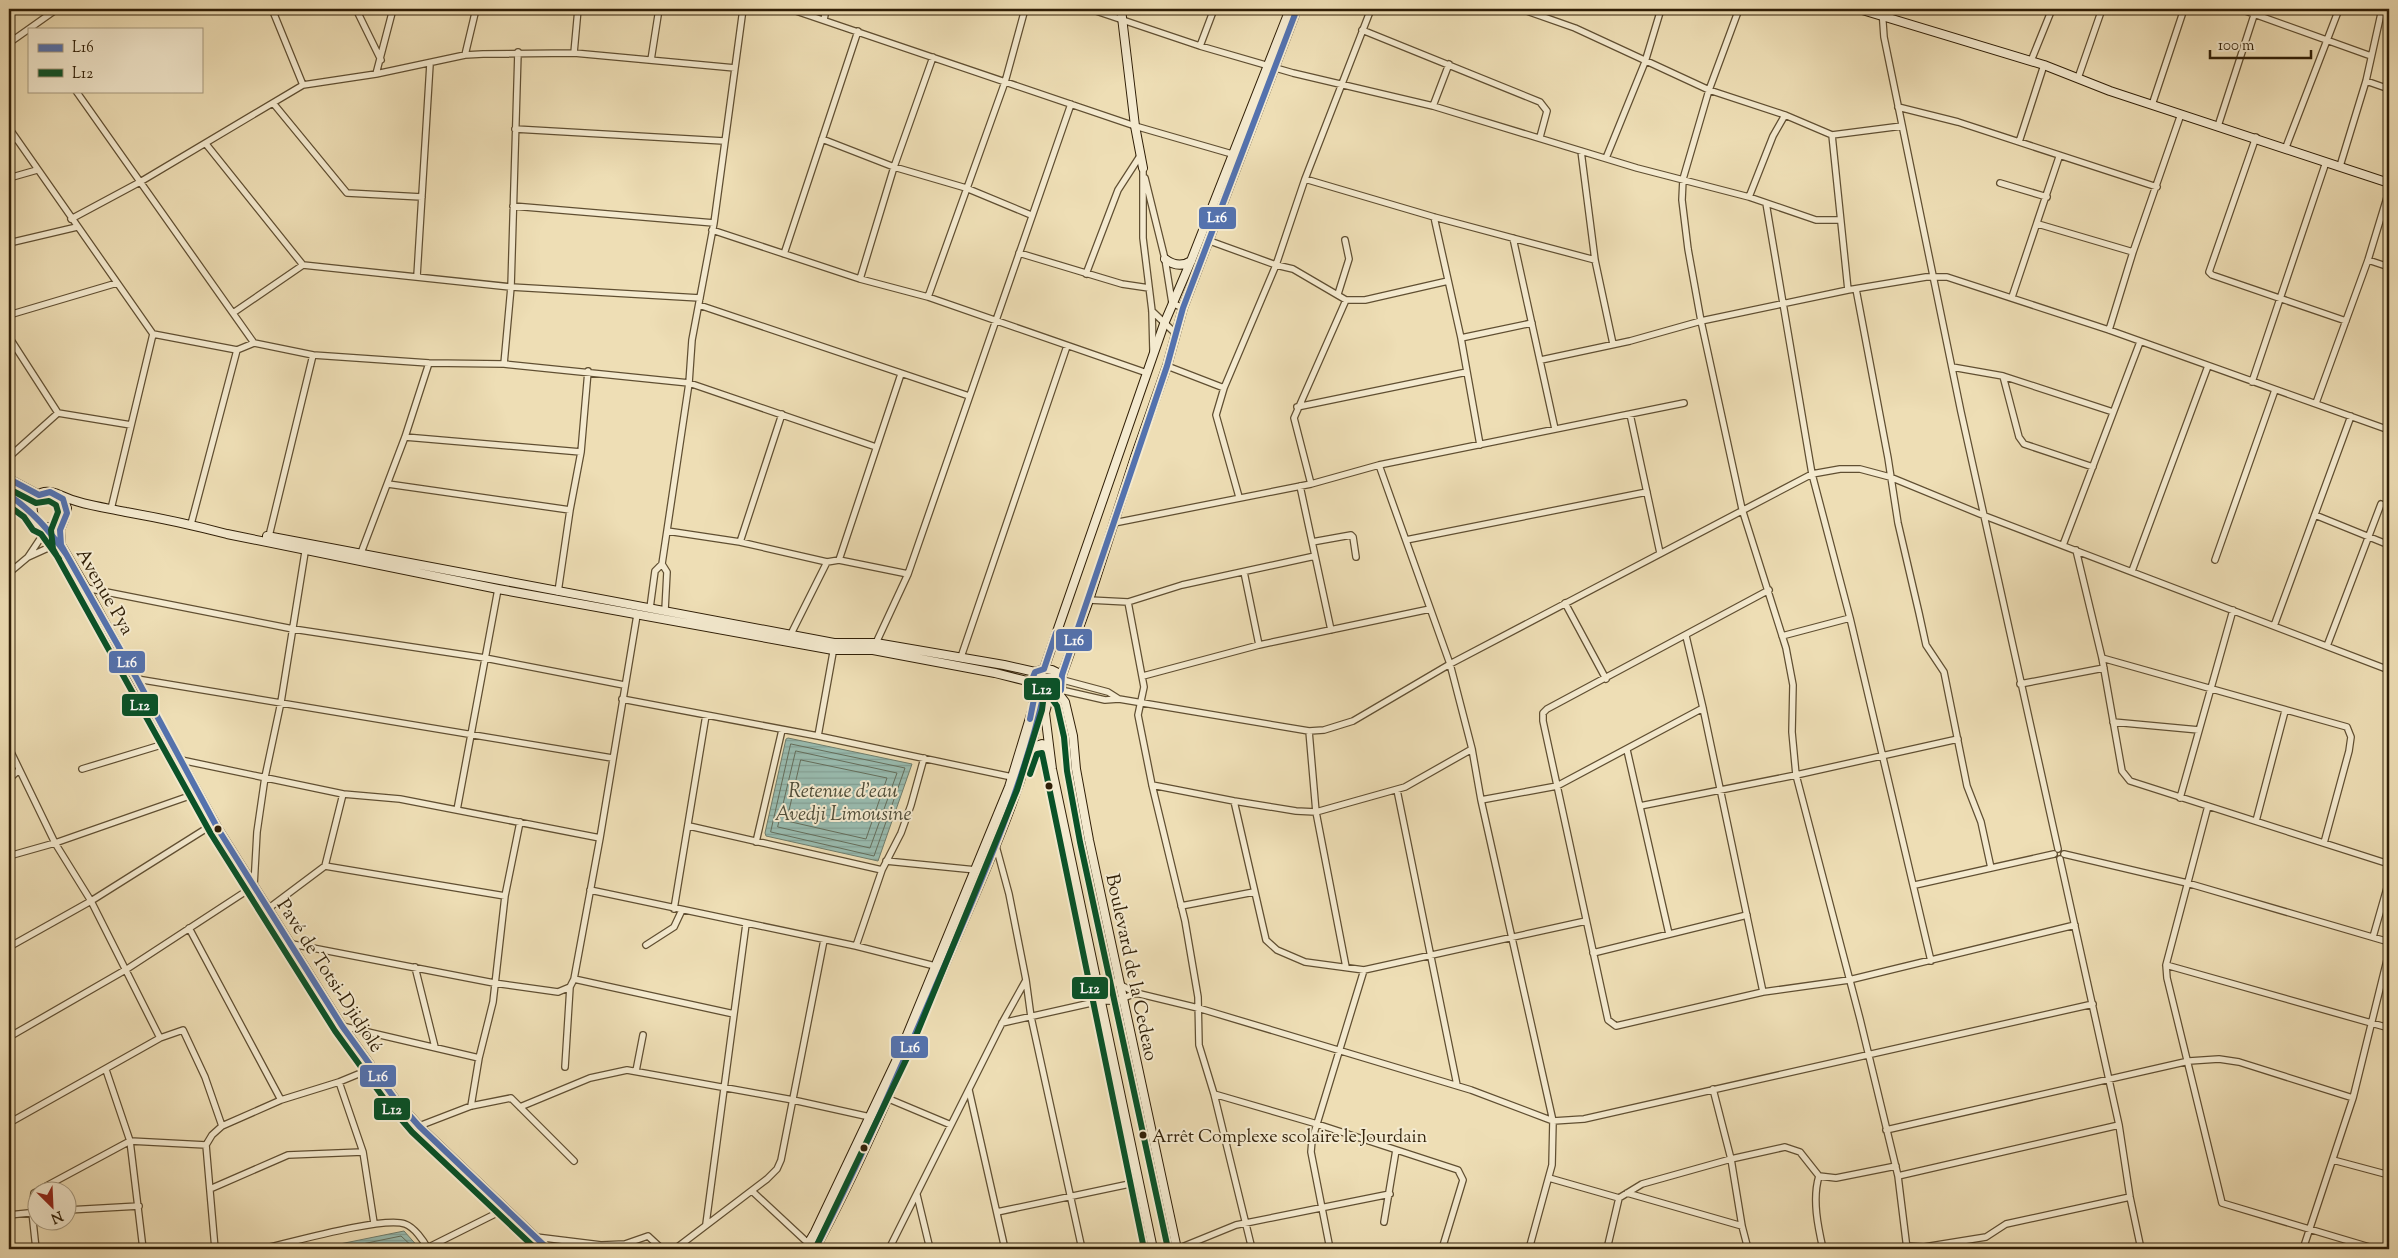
<svg xmlns="http://www.w3.org/2000/svg" width="2398" height="1258" font-family="'Sorts Mill Goudy',serif">
<defs>
<pattern id="water-rules" width="6" height="5" patternUnits="userSpaceOnUse" patternTransform="scale(1.25)"><rect width="6" height="5" fill="#99bcb0"/><path d="M0 2.5h6" fill="none" stroke="#84a196"/></pattern>
</defs>
<rect width="100%" height="100%" fill="#eedeb5"/>
<filter id="stains"><feTurbulence type="fractalNoise" baseFrequency=".004" numOctaves="4"/><feColorMatrix values="0 0 0 0 .2 0 0 0 0 .09 0 0 0 0 .02 0 0 0 .5 -.17"/></filter>
<radialGradient id="worn" r=".72"><stop offset=".6" stop-color="#630" stop-opacity="0"/><stop offset="1" stop-color="#630" stop-opacity=".3"/></radialGradient>
<!-- water -->
<path fill="url(#water-rules)" stroke="#6f7d6c" d="M 788,738 L 912,764 L 878,861 L 766,836 L 765,833 L 786,739 Z
M 404,1231 L 420,1249 L 315,1249 Z"/>
<g fill="none" stroke-linecap="round" stroke-linejoin="round">
<!-- shore -->
<path stroke="#646e5c" stroke-width="1" d="M 791,744 L 905,768 L 874,856 L 771,832 Z
M 796,751 L 897,773 L 870,848 L 778,827 Z
M 801,760 L 887,778 L 866,839 L 787,821 Z
M 338,1249 L 401,1236 L 415,1249"/>
<defs>
<path id="street" d="M 272,9 L 303,85
M 356,9 L 381,60
M 790,9 L 1135,126 L 1232,154
M 1090,9 L 1200,46 L 1293,73 L 1433,106 L 1637,168 L 1749,197 L 1816,220 L 1840,220
M 1521,9 L 1575,28 L 1709,90 L 1785,115 L 1832,135 L 1848,290
M 1739,9 L 1709,90 L 1683,179 L 1682,200 L 1688,249 L 1701,321 L 1742,509 L 1786,648 L 1793,685 L 1792,732 L 1796,775 L 1860,1019 L 1898,1176 L 1907,1249
M 1882,9 L 1884,37 L 1961,412 L 2058,849
M 2240,9 L 2371,56
M 824,20 L 826,9
M 1362,30 L 1540,102 L 1547,111 L 1540,137
M 9,43 L 57,9
M 1200,46 L 1214,9
M 574,53 L 578,9
M 465,55 L 476,9
M 651,60 L 659,9
M 2031,61 L 2052,9
M 376,74 L 393,9
M 2078,78 L 2102,9
M 2366,81 L 2389,89
M 76,91 L 254,343
M 273,103 L 347,193 L 422,197
M 2152,105 L 2184,9
M 1433,106 L 1449,64
M 1898,107 L 1958,122 L 2157,187
M 2218,126 L 2256,9
M 9,128 L 153,334 L 237,350 L 254,343 L 313,355 L 429,363 L 504,364 L 689,383 L 876,447
M 515,129 L 724,141
M 1832,135 L 1902,126
M 2256,137 L 2209,272 L 2212,275 L 2346,321
M 822,139 L 894,167 L 966,188 L 1031,215
M 9,141 L 16,139
M 2019,142 L 2044,65
M 206,144 L 303,265
M 2286,147 L 2339,9
M 1581,151 L 1595,260 L 1613,344
M 1606,158 L 1645,62 L 1661,9
M 2340,166 L 2366,81 L 2382,9
M 1143,168 L 1143,238 L 1152,311 L 1153,351
M 9,178 L 37,170
M 1145,178 L 1165,259 L 1172,303 L 1183,308
M 1305,179 L 1434,217 L 1595,260
M 2000,183 L 2047,197
M 1749,197 L 1773,136 L 1785,115
M 1766,203 L 1812,474 L 1850,618 L 1931,961
M 513,206 L 714,223
M 1434,217 L 1461,338 L 1480,445
M 71,219 L 140,182 L 303,85 L 376,74 L 465,55 L 483,54 L 574,53 L 735,68
M 2038,224 L 2133,252
M 712,230 L 860,279 L 928,297 L 1147,373
M 1513,238 L 1555,429
M 1207,240 L 1276,265 L 1293,269 L 1346,300 L 1365,300 L 1448,281
M 9,243 L 77,227
M 1019,253 L 1122,284 L 1149,288
M 784,254 L 858,31
M 2368,260 L 2389,267
M 1086,274 L 1118,190 L 1140,156
M 417,276 L 430,64
M 860,279 L 894,167 L 933,57
M 1856,289 L 1888,458 L 1898,523 L 1919,613 L 1926,645 L 1944,672 L 1967,786 L 1981,822 L 1991,868
M 1338,294 L 1349,259 L 1345,240
M 928,297 L 1005,82 L 1025,9
M 2012,297 L 2059,157
M 699,305 L 969,396
M 1152,311 L 1175,333
M 233,313 L 303,265 L 511,287 L 700,298
M 9,315 L 117,283
M 2109,330 L 2133,252 L 2181,114
M 9,337 L 58,413
M 1461,338 L 1532,323
M 1541,360 L 1630,341 L 1701,321 L 1848,290 L 1926,277 L 1947,277 L 2109,330 L 2389,430
M 504,364 L 511,287 L 518,52
M 1167,366 L 1224,388
M 1952,367 L 2003,376 L 2113,412
M 2003,376 L 2019,437 L 2024,444 L 2093,467
M 2252,382 L 2326,162
M 2316,403 L 2368,260 L 2389,191
M 1297,407 L 1467,372
M 1630,414 L 1660,553
M 405,437 L 581,452
M 9,457 L 58,413 L 131,425
M 1379,465 L 1450,664 L 1472,749 L 1481,800 L 1553,1121 L 1552,1165 L 1529,1249
M 388,484 L 570,510
M 1311,484 L 1294,418 L 1346,300
M 1300,486 L 1331,630
M 1239,497 L 1216,415 L 1224,388 L 1276,265 L 1305,179 L 1371,9
M 111,509 L 153,334
M 2315,515 L 2389,545
M 1114,523 L 1311,484 L 1379,465 L 1684,403
M 191,524 L 237,350
M 667,531 L 740,542 L 827,562 L 839,560 L 908,574
M 269,536 L 313,355
M 1406,540 L 1647,492
M 740,542 L 782,414
M 1312,542 L 1351,535 L 1353,537 L 1356,557
M 2063,545 L 2140,342
M 2076,550 L 2102,658 L 2122,771 L 2130,781 L 2389,864
M 361,553 L 405,437 L 429,363
M 28,557 L 42,536 L 43,526
M 839,560 L 901,374
M 2215,560 L 2275,390
M 662,564 L 667,572 L 665,610
M 2132,571 L 2208,366
M 1244,572 L 1259,645
M 9,573 L 28,557 L 59,543
M 86,588 L 293,629 L 485,658 L 624,685
M 1769,590 L 1547,709 L 1543,713 L 1543,721 L 1608,1020 L 1616,1026 L 1763,992 L 1849,980 L 2075,925
M 558,592 L 570,510 L 581,452 L 588,371
M 1089,600 L 1128,602 L 1182,585 L 1315,556
M 1128,602 L 1144,687 L 1138,715 L 1152,785 L 1185,921 L 1198,997 L 1199,1045 L 1214,1094 L 1317,1124 L 1458,1170 L 1463,1180 L 1442,1249
M 1565,603 L 1606,679
M 650,608 L 655,571 L 662,564 L 689,383 L 692,340 L 714,223 L 743,9
M 2274,626 L 2351,416
M 791,634 L 827,562
M 1686,636 L 1703,708 L 1763,992
M 1782,636 L 1850,618
M 876,643 L 908,574 L 1071,104
M 2327,646 L 2381,504
M 961,657 L 1067,346
M 2102,658 L 2347,727 L 2351,737 L 2349,751 L 2324,843
M 1143,676 L 1259,645 L 1430,609
M 137,679 L 612,758
M 1063,680 L 1108,692 L 1119,699
M 2020,684 L 2104,668
M 1061,690 L 1105,700 L 1119,699 L 1309,731 L 1324,730 L 1353,721 L 1450,664 L 1812,474 L 1840,469 L 1860,469 L 1890,477 L 1985,516 L 2389,670
M 622,699 L 818,736 L 1012,777
M 2113,722 L 2199,730
M 1309,731 L 1316,812 L 1346,967
M 818,736 L 834,647
M 9,748 L 55,843 L 91,901 L 160,1038
M 1627,750 L 1669,934
M 181,760 L 343,794 L 400,799 L 600,838
M 82,769 L 171,742
M 9,779 L 19,770
M 1152,785 L 1234,801 L 1296,811 L 1316,812 L 1405,787 L 1472,749
M 1397,790 L 1457,1085
M 2180,798 L 2233,610
M 1481,800 L 1557,786 L 1703,708
M 1234,801 L 1266,940 L 1277,950 L 1305,962 L 1364,970 L 1586,921
M 1640,806 L 1796,775 L 1958,739
M 2208,806 L 2166,965 L 2167,978 L 2222,1203 L 2376,1249
M 457,810 L 498,589
M 2256,821 L 2285,711
M 689,826 L 882,870
M 756,842 L 782,730
M 2064,854 L 2187,883 L 2389,942
M 9,856 L 55,843 L 198,793
M 2060,859 L 2119,1125 L 2130,1197 L 2141,1249
M 886,861 L 976,870
M 325,866 L 343,794
M 1915,885 L 2054,854
M 590,890 L 856,946 L 935,966
M 1181,906 L 1254,892
M 269,908 L 325,866 L 505,896
M 674,909 L 706,715
M 189,928 L 281,1100
M 2373,937 L 2389,881
M 292,944 L 494,983 L 558,992 L 570,987 L 574,979 L 600,838 L 637,615
M 646,945 L 674,927 L 682,910
M 856,946 L 882,870 L 901,833 L 911,805 L 924,758
M 9,947 L 91,901 L 215,823
M 1593,953 L 1747,915
M 2166,965 L 2389,1028
M 415,967 L 435,1047
M 574,979 L 734,1014
M 1026,980 L 1031,1017 L 1082,1249
M 1097,984 L 1115,982 L 1136,993 L 1198,1008 L 1471,1090 L 1553,1121 L 1584,1119 L 2093,1004
M 1002,1023 L 1100,1001 L 1116,1001 L 1136,993
M 342,1026 L 479,1058
M 9,1037 L 127,969 L 254,886 L 257,832 L 265,777 L 281,702 L 306,546
M 565,1067 L 570,987
M 106,1070 L 130,1141 L 143,1249
M 636,1071 L 643,1035
M 339,1082 L 363,1152 L 374,1223
M 1713,1089 L 1731,1159 L 1742,1226 L 1748,1249
M 969,1090 L 1005,1249
M 1214,1094 L 1252,1249
M 889,1099 L 951,1125
M 471,1106 L 479,1058 L 493,1002 L 505,896 L 520,822
M 520,1107 L 590,1078 L 627,1070 L 793,1100 L 879,1119
M 9,1123 L 160,1038 L 183,1030 L 205,1077 L 222,1126
M 419,1126 L 471,1106 L 511,1098 L 574,1161
M 1886,1130 L 2189,1061 L 2219,1059 L 2239,1062 L 2353,1098
M 2333,1160 L 2389,1175
M 1819,1176 C 1812,1199 1818,1227 1823,1249
M 1898,1176 L 2119,1125
M 1549,1178 L 1619,1198
M 210,1189 L 288,1155 L 363,1152
M 39,1190 L 130,1141 L 206,1145
M 752,1191 L 809,1244
M 1627,1193 L 1742,1226
M 917,1195 L 930,1249
M 68,1210 L 139,1206
M 997,1212 L 1139,1182
M 9,1215 L 38,1212
M 1384,1222 L 1396,1150
M 706,1224 L 746,924
M 536,1237 L 601,1245 L 625,1244 L 648,1236 L 662,1249
M 1906,1246 L 1924,1247 L 1986,1237 L 2006,1224 L 2130,1197
M 36,1249 L 32,1212 L 34,1193 L 38,1191
M 215,1249 L 206,1145 L 212,1135 L 222,1126 L 281,1100 L 339,1082 L 373,1068
M 262,1249 C 289,1243 383,1216 405,1224 C 414,1227 424,1241 428,1249
M 430,1249 L 427,1248 L 505,1209
M 675,1249 L 767,1179 L 777,1169 L 781,1160 L 824,940
M 889,1249 L 1002,1023 L 1026,980 L 1009,894 L 996,846
M 1177,1249 L 1236,1225 L 1390,1194
M 1330,1249 L 1311,1152 L 1312,1140 L 1364,970
M 1607,1249 L 1619,1198 L 1642,1184 L 1731,1159 L 1785,1147 L 1800,1152 L 1819,1176 L 1836,1178 L 1896,1166
M 2303,1249 L 2353,1098 L 2389,952"/>
<path id="secondary" d="M 1121,9 L 1135,126 L 1143,168
M 1859,9 L 2044,65 L 2110,91 L 2389,183
M 1165,259 C 1173,265 1182,267 1191,261
M 9,479 L 39,495
M 9,495 L 31,511
M 60,495 L 67,508 L 64,520 C 31,553 16,476 60,495 C 81,505 103,507 126,512 C 160,518 193,525 227,534 L 498,589 L 833,650 L 873,650 L 995,673 L 1031,682
M 47,527 L 61,545 L 86,588 L 218,829 L 342,1026 L 395,1099 L 419,1126 L 548,1249
M 267,536 L 834,643 L 876,643 L 1004,665 L 1035,672 L 1044,669 L 1052,670 L 1062,675
M 61,545 L 60,530 L 64,520
M 1044,669 L 1164,324 L 1191,261 L 1290,9
M 1058,693 L 1065,702 L 1073,736 L 1076,769 L 1089,840 L 1177,1249
M 1035,694 C 1044,701 1053,697 1061,690 L 1062,675 L 1089,600 L 1135,457 L 1167,366 L 1183,308 L 1297,9
M 1047,705 L 1045,713 L 1052,769 L 1153,1249
M 1030,748 L 1042,744 L 1049,748
M 805,1249 L 815,1232 L 898,1057 L 1009,787 L 1033,708 L 1034,691
M 815,1249 C 865,1156 905,1058 947,960 C 983,875 1024,789 1043,698"/>
</defs>
<!-- street casing -->
<use href="#street" stroke="#604f32" stroke-width="8"/>
<!-- secondary casing -->
<use href="#secondary" stroke="#301f07" stroke-width="10"/>
<!-- street -->
<use href="#street" stroke="#f4eacf" stroke-width="5.5"/>
<!-- secondary -->
<use href="#secondary" stroke="#f4eacf" stroke-width="8"/>
<defs>
<path id="bus-1" d="M 9,479 L 39,495 L 50,492 L 63,499 L 67,513 L 60,530 L 61,545 L 137,679 L 218,829 L 342,1026 L 395,1099 L 419,1126 L 548,1249
M 9,495 C 33,512 49,530 66,554
M 1030,719 L 1035,694 L 1031,682 L 1035,672 L 1044,669 L 1056,633
M 815,1249 C 863,1157 903,1062 944,967 C 982,879 1021,792 1043,698 L 1053,696 L 1061,690 L 1062,675 L 1167,366 L 1183,308 L 1297,9"/>
<path id="bus-2" d="M 9,489 L 36,503 L 49,501 L 56,505 L 58,512 L 51,530 L 53,549 L 211,834 L 335,1031 L 388,1104 L 412,1132 L 536,1249
M 9,506 L 24,517 L 33,530 L 41,534 L 59,559
M 1030,774 L 1037,754 L 1042,753 L 1144,1249
M 815,1249 L 906,1060 L 1017,790 L 1042,710 L 1044,694 L 1040,682 L 1042,679 L 1053,679 L 1049,695 L 1057,706 L 1064,737 L 1067,771 L 1080,842 L 1168,1249"/>
</defs>
<!-- bus-1 casing -->
<use href="#bus-1" stroke="#f4eacf" stroke-width="10"/>
<!-- bus-2 casing -->
<use href="#bus-2" stroke="#f4eacf" stroke-width="10"/>
<!-- bus-1 -->
<use href="#bus-1" stroke="#5472ae" stroke-width="6"/>
<!-- bus-2 -->
<use href="#bus-2" stroke="#095228" stroke-width="6"/>
</g>
<!-- markers -->
<g fill="#301f07" stroke="#f4eacf" stroke-width="2">
<circle cx="1049" cy="786" r="4.5"/>
<circle cx="218" cy="829" r="4.5"/>
<circle cx="1143" cy="1135" r="4.5"/>
<circle cx="864" cy="1148" r="4.5"/>
</g>
<g text-anchor="middle" stroke-width="4" stroke-linejoin="round" paint-order="stroke">
<!-- bus labels -->
<g font-size="18" fill="#301f07" stroke="#f4eacf" text-anchor="start">
<text x="1152" y="1142">Arrêt Complexe scolaire le Jourdain</text>
</g>
<!-- street labels -->
<g font-size="19" fill="#301f07" stroke="#f4eacf">
<text transform="translate(106 591) rotate(60)" y="7">Avenue Pya</text>
<text transform="translate(1133 967) rotate(78)" y="7">Boulevard de la Cedeao</text>
<text transform="translate(331 975) rotate(57)" y="7">Pavé de Totsi-Djidjolé</text>
</g>
<!-- water labels -->
<g font-size="20" font-style="italic" fill="#504e3a" stroke="#f4eacf">
<text x="843" y="797">Retenue d'eau<tspan x="843" dy="23">Avedji Limousine</tspan></text>
</g>
</g>
<g stroke="#f4eacf" stroke-width="2">
<rect x="1198" y="206" width="39" height="24" rx="5" fill="#5472ae"/>
<rect x="1055" y="628" width="38" height="24" rx="5" fill="#5472ae"/>
<rect x="108" y="650" width="38" height="24" rx="5" fill="#5472ae"/>
<rect x="1023" y="677" width="38" height="24" rx="5" fill="#095228"/>
<rect x="121" y="693" width="38" height="24" rx="5" fill="#095228"/>
<rect x="1071" y="976" width="38" height="24" rx="5" fill="#095228"/>
<rect x="890" y="1035" width="39" height="24" rx="5" fill="#5472ae"/>
<rect x="359" y="1064" width="38" height="24" rx="5" fill="#5472ae"/>
<rect x="373" y="1097" width="38" height="24" rx="5" fill="#095228"/>
</g>
<g font-size="14" text-anchor="middle" font-weight="bold" fill="#fff">
<text x="1217" y="222">L16</text>
<text x="1074" y="645">L16</text>
<text x="127" y="667">L16</text>
<text x="1042" y="694">L12</text>
<text x="140" y="710">L12</text>
<text x="1090" y="993">L12</text>
<text x="910" y="1052">L16</text>
<text x="378" y="1081">L16</text>
<text x="392" y="1114">L12</text>
</g>
<!-- margin -->
<rect width="2398" height="1258" fill="none" stroke="#eedeb5" stroke-width="30"/>
<rect x="10" y="10" width="2378" height="1238" fill="none" stroke="#301f07" stroke-width="2.5"/>
<rect x="15" y="15" width="2368" height="1228" fill="none" stroke="#301f07"/>
<!-- legend -->
<rect x="28" y="28" width="175" height="65" fill="#f4eacf" stroke="#a6997f"/>
<rect x="38" y="44" width="25" height="8" fill="#5472ae" stroke="#a6997f"/>
<text x="72" y="52" font-size="15" fill="#301f07">L16</text>
<rect x="38" y="69" width="25" height="8" fill="#095228" stroke="#a6997f"/>
<text x="72" y="78" font-size="15" fill="#301f07">L12</text>
<!-- north arrow -->
<g transform="translate(52 1206) rotate(156)"><circle r="24" fill="#f4eacf" stroke="#a6997f"/>
<path d="M0-4L9 19L0 12L-9 19Z" fill="#8f2418"/>
<text y="-8" font-size="14" font-weight="bold" text-anchor="middle" fill="#301f07">N</text>
</g>
<!-- scale -->
<path d="M2210 50v8h101v-8" fill="none" stroke="#301f07" stroke-width="2.5"/>
<text x="2218" y="50" font-size="15" fill="#301f07" stroke="#f4eacf" stroke-width="4" paint-order="stroke">100 m</text>
<rect width="100%" height="100%" filter="url(#stains)"/>
<rect width="100%" height="100%" fill="url(#worn)"/>
</svg>
